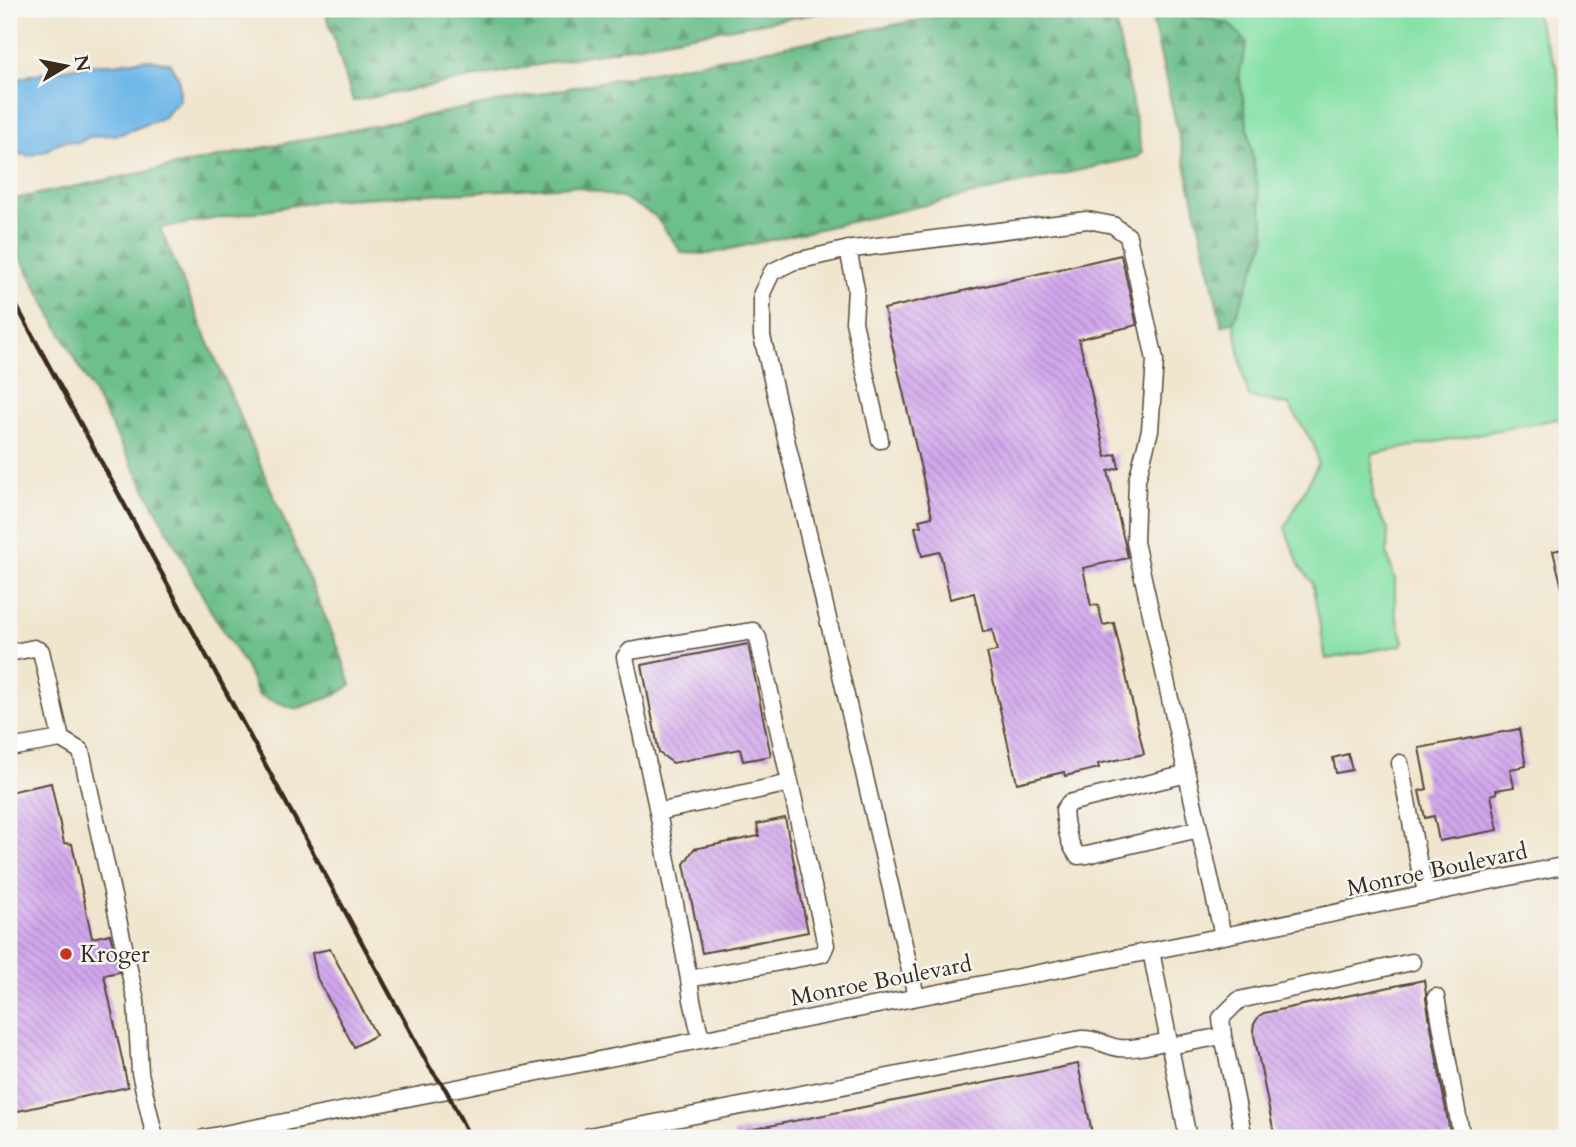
<svg xmlns="http://www.w3.org/2000/svg" width="1576" height="1147" font-family="Cardo,serif">
<defs>
<pattern id="forest-firs" width="22" height="20" patternUnits="userSpaceOnUse" patternTransform="scale(1.75)"><rect width="22" height="20" fill="#6dbf8c"/><path d="M5 1l3.5 6h-7zM16 11l3.5 6h-7z" fill="#5b9b72"/></pattern>
<pattern id="building-back-hatch" width="6" height="6" patternUnits="userSpaceOnUse" patternTransform="scale(1.75)"><rect width="6" height="6" fill="#d2a7ed"/><path d="M-1 5l2 2M0 0l6 6M5-1l2 2" fill="none" stroke="#ac88bf"/></pattern>
</defs>
<rect width="100%" height="100%" fill="#f6f6f2"/>
<filter id="ink" filterUnits="userSpaceOnUse"><feTurbulence type="fractalNoise" baseFrequency=".0143" numOctaves="2"/><feDisplacementMap in="SourceGraphic" scale="14" xChannelSelector="R" yChannelSelector="G"/><feConvolveMatrix kernelMatrix="1 2 1 2 8 2 1 2 1" color-interpolation-filters="sRGB"/></filter>
<filter id="wash" filterUnits="userSpaceOnUse"><feTurbulence type="fractalNoise" baseFrequency=".00686" numOctaves="4" result="noise"/><feDisplacementMap in="SourceGraphic" scale="28" xChannelSelector="R" yChannelSelector="G"/><feGaussianBlur stdDeviation="1.57" result="paint"/><feColorMatrix in="noise" values="0 0 0 0 0 0 0 0 0 0 0 0 0 0 0 0 0 1.4 0 .05"/><feComposite in="paint" operator="in"/></filter>
<g filter="url(#wash)">
<rect width="100%" height="100%" fill="#f0e5cd"/>
<!-- green -->
<path fill="#87e1a7" stroke="#618662" stroke-width="2" d="M 1174,9 L 1534,9 L 1543,37 L 1557,67 L 1564,126 L 1567,138 L 1567,415 L 1562,418 L 1372,454 L 1373,502 L 1388,529 L 1387,554 L 1395,580 L 1395,612 L 1404,641 L 1402,645 L 1326,659 L 1312,582 L 1300,567 L 1285,528 L 1318,464 L 1314,445 L 1289,405 L 1249,397 L 1243,375 L 1234,321 L 1266,238 L 1239,75 L 1247,42 L 1174,11 Z"/>
<!-- forest -->
<path fill="url(#forest-firs)" stroke="#547455" stroke-width="2" d="M 325,9 L 844,9 L 691,35 L 353,101 Z
M 976,9 L 1113,9 L 1142,152 L 1138,157 L 708,254 L 682,253 L 655,216 L 625,199 L 574,186 L 325,200 L 160,228 L 340,652 L 351,685 L 336,695 L 296,709 L 259,696 L 246,667 L 211,611 L 9,236 L 9,200 L 306,139 Z
M 1150,9 L 1174,9 L 1175,11 L 1229,24 L 1247,42 L 1239,75 L 1266,238 L 1234,321 L 1222,326 Z"/>
<!-- water -->
<path fill="#70b8e8" stroke="#567183" stroke-width="2" d="M 147,59 L 170,63 L 179,78 L 180,100 L 163,118 L 121,134 L 89,137 L 78,143 L 69,141 L 60,142 L 45,151 L 28,156 L 9,151 L 9,82 L 32,75 L 92,64 L 113,64 Z"/>
<g id="blocks">
<!-- building -->
<path fill="url(#building-back-hatch)" d="M 1121,255 L 1137,325 L 1079,339 L 1106,457 L 1116,454 L 1119,468 L 1108,471 L 1128,558 L 1083,568 L 1091,606 L 1098,605 L 1103,625 L 1114,623 L 1144,754 L 1098,764 L 1099,768 L 1065,776 L 1064,772 L 1017,783 L 987,653 L 997,651 L 992,629 L 983,632 L 974,593 L 950,599 L 940,552 L 922,556 L 915,527 L 921,526 L 919,520 L 932,517 L 884,309 Z
M 1567,548 L 1567,591 L 1563,592 L 1553,551 Z
M 748,644 L 771,756 L 743,761 L 740,749 L 673,763 L 659,753 L 642,665 Z
M 1519,729 L 1526,766 L 1510,769 L 1514,787 L 1496,790 L 1497,793 L 1491,795 L 1498,830 L 1439,841 L 1434,816 L 1425,818 L 1419,791 L 1427,789 L 1419,748 Z
M 1348,754 L 1352,770 L 1336,773 L 1333,758 Z
M 51,783 L 64,843 L 72,844 L 92,938 L 110,934 L 119,972 L 104,975 L 128,1087 L 9,1113 L 9,792 Z
M 785,818 L 808,932 L 702,953 L 684,864 L 694,849 L 759,836 L 757,824 Z
M 330,949 L 376,1035 L 354,1047 L 317,978 L 312,953 Z
M 1424,980 L 1426,993 L 1426,999 L 1451,1138 L 1275,1138 L 1253,1030 L 1254,1024 L 1259,1016 L 1264,1013 Z
M 1078,1064 L 1093,1138 L 735,1138 L 734,1133 Z"/>
</g>
</g>
<g filter="url(#ink)">
<use href="#blocks" fill-opacity="0" stroke="#564638" stroke-width="2"/>
<g fill="none" stroke-linecap="round" stroke-linejoin="round">
<defs>
<path id="minor" d="M 848,249 L 856,289 L 854,322 L 880,440
M 9,653 L 34,648 L 41,651 L 61,739
M 9,748 L 61,739 L 81,751 L 136,1001 L 140,1073 L 155,1138
M 1400,763 L 1419,865 L 1427,894
M 1187,774 L 1069,803 L 1064,810 C 1065,825 1068,844 1078,856 L 1087,855 L 1199,829
M 658,812 L 790,783
M 1151,951 L 1188,1138
M 689,979 L 822,954 L 826,945 L 758,638 L 753,631 L 630,651 L 625,657 L 658,812 L 689,979 L 692,1000 L 701,1039
M 916,996 L 762,336 L 762,293 L 772,272 L 792,262 L 845,250 L 1087,220 L 1113,225 L 1128,236 L 1155,360 L 1150,430 L 1137,480 L 1135,542 L 1223,936
M 1436,997 L 1462,1138
M 1223,1036 L 1221,1018 L 1239,1000 L 1412,962
M 1170,1046 L 1223,1036 L 1244,1138
M 589,1136 L 1081,1039 C 1097,1038 1105,1046 1119,1048 C 1135,1050 1153,1044 1169,1041
M 204,1138 L 1151,951 L 1567,865"/>
</defs>
<!-- minor casing -->
<use href="#minor" stroke="#564638" stroke-width="19"/>
<!-- minor -->
<use href="#minor" stroke="#fff" stroke-width="16"/>
<!-- rail -->
<path stroke="#3b2a1e" stroke-width="4.5" d="M 9,292 L 430,1068 L 446,1090 L 470,1138"/>
</g>
</g>
<!-- markers -->
<circle fill="#c8321e" stroke="#f6f6f2" stroke-width="2.5" cx="66" cy="954" r="7"/>
<g text-anchor="middle" stroke-width="5" stroke-linejoin="round" paint-order="stroke">
<!-- street labels -->
<g font-size="23" fill="#3b2a1e" stroke="#f6f6f2">
<text transform="translate(1437 869) rotate(-12)" y="8">Monroe Boulevard</text>
<text transform="translate(881 980) rotate(-11)" y="8">Monroe Boulevard</text>
</g>
<!-- poi labels -->
<g font-size="23" fill="#3b2a1e" stroke="#f6f6f2" text-anchor="start">
<text x="80" y="962">Kroger</text>
</g>
</g>
<!-- margin -->
<rect width="1576" height="1147" fill="none" stroke="#f6f6f2" stroke-width="35"/>
<!-- north arrow -->
<g transform="translate(66 66) rotate(80)" stroke="#f6f6f2" stroke-width="5" paint-order="stroke">
<path d="M0-5L12 26L0 18L-12 26Z" fill="#3b2a1e"/>
<text y="-10" font-size="19" font-weight="bold" text-anchor="middle" fill="#3b2a1e">N</text>
</g>
</svg>
